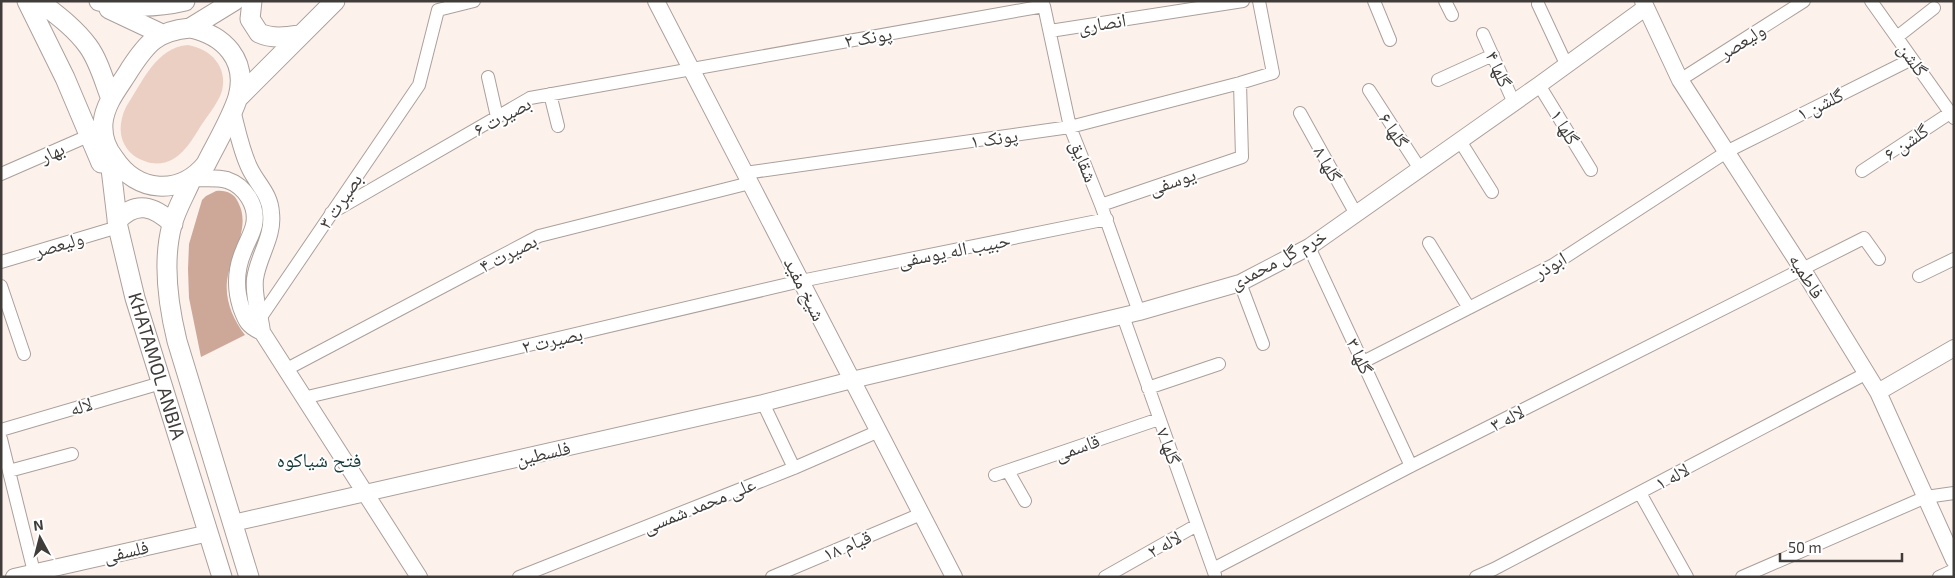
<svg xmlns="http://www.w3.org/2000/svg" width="1955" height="578" font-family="'Exo 2','Noto Naskh Arabic',sans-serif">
<rect width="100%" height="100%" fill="#fdf1ec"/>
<!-- green -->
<path fill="#ebcfc2" d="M 188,45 C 211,49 228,67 222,91 C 218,103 209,114 202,124 C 190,143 178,167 151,163 C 142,161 134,157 128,150 C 118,137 119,122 126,107 C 142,83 156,47 188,45 Z"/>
<!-- forest -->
<path fill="#cda898" d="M 216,191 C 226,190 234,193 238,202 C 252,228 230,255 227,281 C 225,301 233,319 245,335 L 201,357 L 189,298 L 188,269 L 189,244 L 202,200 L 206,196 Z"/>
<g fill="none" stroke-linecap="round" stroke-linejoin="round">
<defs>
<path id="minor" d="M 1374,1 L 1390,40
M 1445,1 L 1452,15
M 1871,1 L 1954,118
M 1538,4 L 1567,66
M 1050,31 L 1243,1
M 1483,34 L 1514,103
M 1897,37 L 1934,8
M 488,77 L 497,117
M 1438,80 L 1493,55
M 1680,80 L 1804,1
M 1539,85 L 1591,170
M 1369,90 L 1420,169
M 550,94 L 558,126
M 1300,113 L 1356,214
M 1460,141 L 1492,192
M 1862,171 L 1950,113
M 745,173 L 1070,127 L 1240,83 L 1273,73 L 1259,1
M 1,174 L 95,133
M 1101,205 L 1242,157 L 1240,83
M 331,213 L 530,98 L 1044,6 L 1070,127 L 1101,205 L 1139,312
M 1429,243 L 1469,308
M 1309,247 L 1411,466
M 1,262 L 118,227
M 1919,276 L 1954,259
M 1240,283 L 1263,344
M 1,286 L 24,354
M 1123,316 L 1215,575
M 261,317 L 419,85 L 438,10 L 474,1
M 1363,362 L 1553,265 L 1728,151 L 1912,59
M 285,370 L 539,236 L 750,183
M 1148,388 L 1219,364
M 303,398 L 801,281 L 1107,219
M 763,403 L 794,468
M 1,430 L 161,383
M 1,439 L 34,572
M 9,471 L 72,454
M 1008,471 L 1025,501
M 995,475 L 1159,419
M 1640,493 L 1687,577
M 1213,569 L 1411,466 L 1864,238 L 1879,259
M 519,577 L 794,468 L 879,431
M 772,577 L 921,514
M 1105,577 L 1197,525
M 1476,577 L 1494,569 L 1867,373
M 1742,577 L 1926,497 L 1954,493
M 1939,577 L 1954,570"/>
<path id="tertiary" d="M 656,1 L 954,577
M 1643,1 L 1680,80 L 1803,270 L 1878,392 L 1954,560
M 232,110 C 237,129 241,151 250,169 C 258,185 270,194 271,213 C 274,237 258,256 255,279 C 253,297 260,314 262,332 L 419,577
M 192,178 C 203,179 216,177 227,180 C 245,186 258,206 254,225 C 252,234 247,242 244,250 C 236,268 235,288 241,307 C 246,321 248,326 262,332
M 1878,392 L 1954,348
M 233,523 L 763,403 L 852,380 L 1139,312 L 1240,283 L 1309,247 L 1539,85 L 1645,8
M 14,577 L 209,533"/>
<path id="secondary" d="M 27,1 L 65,78 L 101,163
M 39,1 C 57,15 75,28 88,46 C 99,61 104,81 111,99
M 99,1 C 128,8 156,8 185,1
M 252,1 L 250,19 L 259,33 C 272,39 286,37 300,35
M 109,9 L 162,34
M 190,28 C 224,35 248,60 238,97 C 232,117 216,144 206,164 C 180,196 137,193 114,158 C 106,148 102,136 103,123 C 105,102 120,86 130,69 C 147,43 157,31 190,28 Z
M 190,28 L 234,1
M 238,98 L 335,1
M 109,152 L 118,227 L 135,298 L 222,577
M 192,178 C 186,193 176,209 172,225 C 162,262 168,304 177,341 L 249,577
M 117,221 C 136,200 154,206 173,224"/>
</defs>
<!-- minor casing -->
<use href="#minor" stroke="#aba09b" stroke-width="14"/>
<!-- tertiary casing -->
<use href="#tertiary" stroke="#aba09b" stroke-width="18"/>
<!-- secondary casing -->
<use href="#secondary" stroke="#aba09b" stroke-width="21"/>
<!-- minor -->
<use href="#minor" stroke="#fff" stroke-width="12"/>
<!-- tertiary -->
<use href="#tertiary" stroke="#fff" stroke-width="16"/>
<!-- secondary -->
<use href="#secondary" stroke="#fff" stroke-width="19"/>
</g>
<g text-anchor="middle" stroke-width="4" stroke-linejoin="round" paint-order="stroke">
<!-- street labels -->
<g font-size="19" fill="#403c3a" stroke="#fff">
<text transform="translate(1102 23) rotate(-9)" y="7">انصاری</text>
<text transform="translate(868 37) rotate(-10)" y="7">پونک ۲</text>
<text transform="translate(1742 41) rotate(-32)" y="7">ولیعصر</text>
<text transform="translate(1913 59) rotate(55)" y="7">گلشن</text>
<text transform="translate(1499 69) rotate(66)" y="7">گلها ۴</text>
<text transform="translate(1820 104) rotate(-26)" y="7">گلشن ۱</text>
<text transform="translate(502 116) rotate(-28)" y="7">بصیرت ۶</text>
<text transform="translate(1565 127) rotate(59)" y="7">گلها ۱</text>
<text transform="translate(1394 130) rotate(57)" y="7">گلها ۶</text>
<text transform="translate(994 138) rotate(-8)" y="7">پونک ۱</text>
<text transform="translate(1906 142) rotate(-34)" y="7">گلشن ۶</text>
<text transform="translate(52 152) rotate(-24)" y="7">بهار</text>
<text transform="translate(1084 161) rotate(68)" y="7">شقایق</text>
<text transform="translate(1328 164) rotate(61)" y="7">گلها ۸</text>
<text transform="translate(1172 181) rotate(-19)" y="7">یوسفی</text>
<text transform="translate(340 201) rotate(-56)" y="7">بصیرت ۳</text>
<text transform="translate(59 244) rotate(-16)" y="7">ولیعصر</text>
<text transform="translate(954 250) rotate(-11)" y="7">حبیب اله یوسفی</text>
<text transform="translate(508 253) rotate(-27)" y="7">بصیرت ۴</text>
<text transform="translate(1278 259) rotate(-28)" y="7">خرم گل محمدی</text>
<text transform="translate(1550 265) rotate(-30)" y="7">ابوذر</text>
<text transform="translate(1807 276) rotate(58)" y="7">فاطمیه</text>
<text transform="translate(805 289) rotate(63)" y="7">شیخ مفید</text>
<text transform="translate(552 340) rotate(-13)" y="7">بصیرت ۲</text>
<text transform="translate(1360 356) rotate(65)" y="7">گلها ۳</text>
<text transform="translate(157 366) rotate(73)" y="7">KHATAMOL ANBIA</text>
<text transform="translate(81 406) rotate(-16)" y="7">لاله</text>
<text transform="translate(1507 418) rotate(-27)" y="7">لاله ۳</text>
<text transform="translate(1169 446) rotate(70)" y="7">گلها ۷</text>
<text transform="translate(1077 447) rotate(-19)" y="7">قاسمی</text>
<text transform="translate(543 453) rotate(-13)" y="7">فلسطین</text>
<text transform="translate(1672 476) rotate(-28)" y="7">لاله ۱</text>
<text transform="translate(699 505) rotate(-22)" y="7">علی محمد شمسی</text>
<text transform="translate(1164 544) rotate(-29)" y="7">لاله ۲</text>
<text transform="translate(847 545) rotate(-23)" y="7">قیام ۱۸</text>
<text transform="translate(126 551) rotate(-13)" y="7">فلسفی</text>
</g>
<!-- neighbourhood labels -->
<g font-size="20" fill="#153838" stroke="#fff">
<text x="319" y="467">فتح شیاکوه</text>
</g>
</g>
<!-- border -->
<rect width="1955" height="578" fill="none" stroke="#403c3a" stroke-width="5"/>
<!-- north arrow -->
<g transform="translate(40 538) rotate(353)" stroke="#ffffff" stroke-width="4" paint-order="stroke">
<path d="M0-4L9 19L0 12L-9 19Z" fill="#403c3a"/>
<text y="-8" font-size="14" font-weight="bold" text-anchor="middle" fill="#403c3a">N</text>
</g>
<!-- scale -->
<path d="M1780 553v8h122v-8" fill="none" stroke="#403c3a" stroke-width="2.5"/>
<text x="1788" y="553" font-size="15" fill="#403c3a" stroke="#ffffff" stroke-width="4" paint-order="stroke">50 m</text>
</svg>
